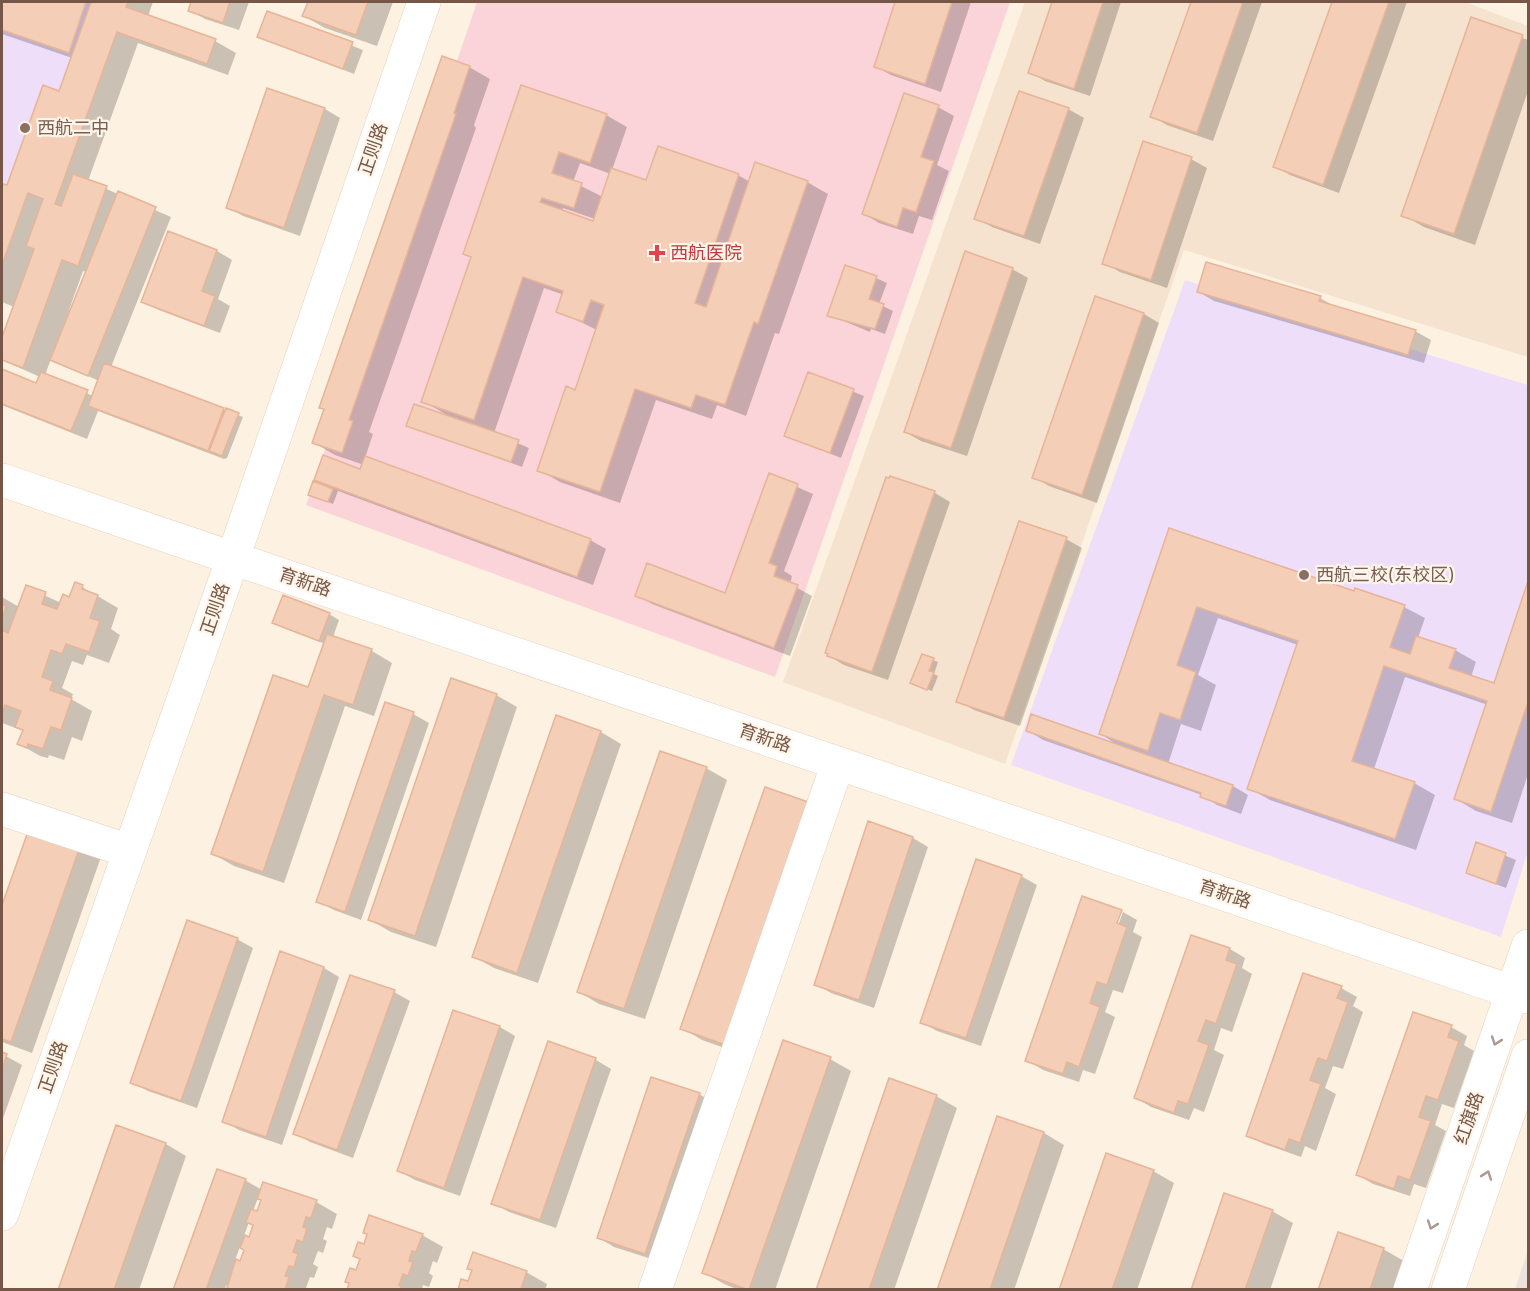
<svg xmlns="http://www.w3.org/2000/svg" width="1530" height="1291" font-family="Overpass,'Noto Sans SC',sans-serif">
<rect width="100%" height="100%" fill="#fdf2e1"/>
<!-- residential -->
<path fill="#f5e3cf" d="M 1025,2 L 1465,2 L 1528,26 L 1528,357 L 1184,250 L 1005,764 L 783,682 Z"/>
<!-- industrial -->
<path fill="#ece3dd" d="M 1528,1250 L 1528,1289 L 1515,1289 Z"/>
<!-- education -->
<path fill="#efdef9" d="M 2,2 L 94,2 L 2,255 Z
M 1185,280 L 1528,385 L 1528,851 L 1501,937 L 1011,765 Z"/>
<!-- medical -->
<path fill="#fbd4d9" d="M 477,2 L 1010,2 L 775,677 L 306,505 Z"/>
<!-- shadow -->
<path fill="#0003" fill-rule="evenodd" d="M 2,2 L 153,2 L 148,16 L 215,41 L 236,53 L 228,75 L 138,43 L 88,181 L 171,217 L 111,367 L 243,417 L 227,458 L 224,459 L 98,411 L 87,439 L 2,405 L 2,371 L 37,385 L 40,377 L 2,360 L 2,341 L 14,307 L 2,302 L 2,192 L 4,186 L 8,187 L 60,93 L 72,58 L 2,34 ZM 83,271 L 87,272 L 71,311 L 69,310 ZM 51,359 L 99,381 L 93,396 L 45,375 Z
M 193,2 L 249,2 L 239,30 L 205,19 L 190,10 Z
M 309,2 L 393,2 L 377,46 L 325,28 L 304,16 Z
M 897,2 L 971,2 L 941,92 L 891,75 L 875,66 Z
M 1053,2 L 1121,2 L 1090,96 L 1045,81 L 1030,72 Z
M 1192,2 L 1262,2 L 1213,141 L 1167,125 L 1152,116 Z
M 1333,2 L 1407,2 L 1339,193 L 1290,175 L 1275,166 Z
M 268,13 L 363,50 L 354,74 L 259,37 Z
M 1472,19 L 1528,40 L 1528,91 L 1475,245 L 1424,227 L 1403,215 Z
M 469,67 L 490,79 L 474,125 L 476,128 L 369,432 L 373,434 L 365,458 L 590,540 L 606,549 L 593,585 L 338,491 L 333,504 L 315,497 L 327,486 L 316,480 L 361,471 L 364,465 L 335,455 L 314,443 Z
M 522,87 L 606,115 L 627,127 L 612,170 L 647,182 L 738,175 L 750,182 L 807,182 L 828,194 L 779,334 L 775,333 L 746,416 L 717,405 L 712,419 L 656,400 L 620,503 L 560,482 L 539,470 L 576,392 L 597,330 L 558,311 L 564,295 L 544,288 L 494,433 L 529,448 L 522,467 L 408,425 L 447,415 L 423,401 L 472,257 ZM 580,163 L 611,174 L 603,197 L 573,182 ZM 563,208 L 595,219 L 594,222 L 562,211 Z
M 268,90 L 325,109 L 340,118 L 300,236 L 243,216 L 228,207 Z
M 938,107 L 954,116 L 937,165 L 949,171 L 932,220 L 919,216 L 913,234 L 879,223 L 864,214 Z
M 1068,109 L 1084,118 L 1040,244 L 992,227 L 976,218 Z
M 1191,159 L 1207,168 L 1167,288 L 1120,272 L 1104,263 Z
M 169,233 L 217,251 L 232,260 L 218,299 L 230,306 L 220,333 L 159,310 L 143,301 Z
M 1012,269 L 1028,278 L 967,456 L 921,441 L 905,432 Z
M 876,278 L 887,283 L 879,304 L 893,311 L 885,334 L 871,329 L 870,332 L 829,315 Z
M 1199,292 L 1320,298 L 1336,307 L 1415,331 L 1431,340 L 1424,363 L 1214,301 Z
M 1144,314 L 1159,323 L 1097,503 L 1049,486 L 1034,477 Z
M 809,374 L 864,396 L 841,458 L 786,436 Z
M 770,475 L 813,494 L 784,571 L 792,576 L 790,584 L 812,596 L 790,656 L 652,604 L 637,595 L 726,595 Z
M 891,477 L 935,493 L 950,502 L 888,680 L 844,665 L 829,656 Z
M 1170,530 L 1355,593 L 1404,607 L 1425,618 L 1418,638 L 1455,650 L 1476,662 L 1471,677 L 1494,685 L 1528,585 L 1528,774 L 1512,823 L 1476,811 L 1456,799 L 1488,705 L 1405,677 L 1374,769 L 1414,783 L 1435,795 L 1416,850 L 1270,800 L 1249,788 L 1298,645 L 1218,618 L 1198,675 L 1216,685 L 1201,731 L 1181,724 L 1168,764 L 1233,786 L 1248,795 L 1241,814 L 1217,805 L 1202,795 L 1043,740 L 1027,730 L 1120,747 L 1101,734 Z
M 1066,539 L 1082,548 L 1020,726 L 974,710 L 958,701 Z
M 27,587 L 61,603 L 70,599 L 82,587 L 118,608 L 111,629 L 120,635 L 109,663 L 87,655 L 83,665 L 72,661 L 62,688 L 73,694 L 71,699 L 92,711 L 82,741 L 72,737 L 64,760 L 49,755 L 48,758 L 40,756 L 19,744 L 24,731 L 2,723 L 2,597 L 19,607 Z
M 329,614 L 339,620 L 333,637 L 372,651 L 392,663 L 374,716 L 345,706 L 284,883 L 234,866 L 213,854 L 309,689 L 325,644 L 274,623 Z
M 922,656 L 938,662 L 934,674 L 938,676 L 932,691 L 917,685 Z
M 496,695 L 517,707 L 436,947 L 391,932 L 370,920 Z
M 413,714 L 429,723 L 361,920 L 334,910 L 318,901 Z
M 557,717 L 601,732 L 621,744 L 538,983 L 494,968 L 473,956 Z
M 706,768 L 727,780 L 645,1019 L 599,1004 L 579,992 Z
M 766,788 L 747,1056 L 702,1040 L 682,1028 Z
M 869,823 L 913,838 L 928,847 L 874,1008 L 831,993 L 815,984 Z
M 31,828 L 101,857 L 32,1053 L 2,1042 L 2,910 Z
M 1477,844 L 1516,860 L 1506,888 L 1467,873 Z
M 1021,876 L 1037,885 L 981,1046 L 937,1031 L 921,1022 Z
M 1083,898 L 1122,912 L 1119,912 L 1113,930 L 1116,931 L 1123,912 L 1137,920 L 1133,932 L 1142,937 L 1123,993 L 1113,990 L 1105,1012 L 1115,1017 L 1095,1074 L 1083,1070 L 1079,1082 L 1043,1070 L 1027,1060 Z
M 1192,937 L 1230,949 L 1245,958 L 1242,968 L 1252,974 L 1232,1032 L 1221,1028 L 1214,1050 L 1224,1055 L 1204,1112 L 1194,1108 L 1189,1120 L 1151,1107 L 1136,1098 Z
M 237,939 L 253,948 L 197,1108 L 148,1091 L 132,1082 Z
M 324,968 L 339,977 L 282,1145 L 239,1130 L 224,1121 Z
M 1341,988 L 1357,997 L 1353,1006 L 1363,1012 L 1343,1069 L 1333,1066 L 1325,1088 L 1336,1094 L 1316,1151 L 1305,1146 L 1301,1157 L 1264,1144 L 1248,1135 Z
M 394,992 L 410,1001 L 353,1158 L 310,1142 L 295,1133 Z
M 454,1012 L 500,1027 L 515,1036 L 460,1196 L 415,1180 L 399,1171 Z
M 1451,1027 L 1467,1036 L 1464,1045 L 1474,1051 L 1454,1108 L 1442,1104 L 1435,1125 L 1446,1131 L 1426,1188 L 1414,1184 L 1410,1196 L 1373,1184 L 1358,1175 Z
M 549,1043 L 596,1060 L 611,1069 L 556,1228 L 509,1212 L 493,1203 Z
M 2,1054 L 22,1065 L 2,1121 Z
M 830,1059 L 851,1071 L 775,1290 L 739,1290 L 724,1284 L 703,1272 Z
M 699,1094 L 714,1103 L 661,1262 L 614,1247 L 599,1238 Z
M 936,1096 L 957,1108 L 894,1290 L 817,1290 Z
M 998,1117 L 1044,1133 L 1064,1145 L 1014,1290 L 938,1290 Z
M 117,1127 L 166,1144 L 186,1156 L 139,1290 L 60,1290 Z
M 1153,1171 L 1174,1183 L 1137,1290 L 1061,1290 Z
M 245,1180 L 262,1190 L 316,1202 L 337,1214 L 332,1229 L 327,1227 L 323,1239 L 327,1241 L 323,1253 L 318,1251 L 313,1264 L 318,1267 L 314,1278 L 310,1277 L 306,1288 L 308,1290 L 232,1290 L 226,1285 L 225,1290 L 174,1290 ZM 258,1198 L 263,1200 L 258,1213 L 253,1211 ZM 249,1222 L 254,1225 L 250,1238 L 244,1236 ZM 240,1247 L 246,1250 L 241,1262 L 235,1260 Z
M 1272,1211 L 1293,1223 L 1270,1290 L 1192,1290 Z
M 422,1235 L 443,1247 L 437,1263 L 433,1261 L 429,1273 L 433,1276 L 429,1287 L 423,1285 L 422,1290 L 349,1290 L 365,1246 Z
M 1383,1249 L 1404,1261 L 1394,1290 L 1320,1290 Z
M 526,1272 L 547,1284 L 545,1290 L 459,1290 L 469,1283 Z"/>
<!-- building -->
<path fill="#f4ceb7" stroke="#e7b497" stroke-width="1.5" d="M 2,2 L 86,2 L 69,53 L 2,30 Z
M 91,2 L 128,2 L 126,7 L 216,39 L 207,64 L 117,32 L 55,204 L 61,206 L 73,174 L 107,186 L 78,266 L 62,260 L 23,368 L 2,360 L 2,337 L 34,249 L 26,246 L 43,199 L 28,193 L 2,265 L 2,188 L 3,184 L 7,185 L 43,85 L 59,91 Z
M 191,2 L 230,2 L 223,23 L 188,11 Z
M 308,2 L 368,2 L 356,35 L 302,16 Z
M 895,2 L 952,2 L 925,84 L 874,67 Z
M 1052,2 L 1103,2 L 1074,89 L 1028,73 Z
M 1191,2 L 1243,2 L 1197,133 L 1150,117 Z
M 1332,2 L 1389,2 L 1323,185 L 1273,167 Z
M 267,11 L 353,42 L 343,69 L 257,37 Z
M 1471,17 L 1523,35 L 1454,234 L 1401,216 Z
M 442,56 L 470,66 L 454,113 L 456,114 L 349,420 L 353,421 L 342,453 L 312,443 L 324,409 L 319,408 Z
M 521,85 L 607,114 L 590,163 L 559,152 L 552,173 L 582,183 L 574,208 L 542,198 L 540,202 L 593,221 L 611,168 L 646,180 L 658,146 L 739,174 L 695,303 L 706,307 L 755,162 L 808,181 L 758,324 L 754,322 L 725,405 L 696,395 L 691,408 L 635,389 L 600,492 L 537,471 L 566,386 L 575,390 L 604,305 L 591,300 L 583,322 L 556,312 L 563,291 L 523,277 L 474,420 L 421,402 L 471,257 L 463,254 Z
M 267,88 L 325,108 L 284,228 L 226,208 Z
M 1019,91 L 1069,108 L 1024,236 L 974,219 Z
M 904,93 L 939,105 L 921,157 L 934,161 L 916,212 L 903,208 L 897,227 L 862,214 Z
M 1143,141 L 1192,157 L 1151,280 L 1102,264 Z
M 118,191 L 156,207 L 88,376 L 50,360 Z
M 168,231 L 217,250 L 202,291 L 215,296 L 204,326 L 141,302 Z
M 965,251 L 1013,268 L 951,448 L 904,432 Z
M 1206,262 L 1321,296 L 1319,301 L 1416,330 L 1408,355 L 1197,292 Z
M 845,265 L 877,276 L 869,299 L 884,304 L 875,329 L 827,316 Z
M 1095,296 L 1144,313 L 1082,495 L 1032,478 Z
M 104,363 L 224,408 L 208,451 L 88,406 Z
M 2,369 L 36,383 L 41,372 L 88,390 L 71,431 L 2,404 Z
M 808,372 L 854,389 L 830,453 L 784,436 Z
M 414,404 L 519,440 L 511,462 L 406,426 Z
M 226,408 L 239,413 L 222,456 L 209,451 Z
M 323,455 L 360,469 L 365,456 L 591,539 L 577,577 L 314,480 Z
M 769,473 L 798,484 L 769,563 L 777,566 L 774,576 L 798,585 L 774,648 L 635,596 L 647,563 L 725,593 Z
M 890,476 L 935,491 L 872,672 L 827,656 L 828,654 L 825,653 L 886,477 L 889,478 Z
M 313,481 L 333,489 L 328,502 L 308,495 Z
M 1019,521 L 1067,537 L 1004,718 L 956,702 Z
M 1169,528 L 1354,591 L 1355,588 L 1405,605 L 1390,647 L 1410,654 L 1416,636 L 1456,649 L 1449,668 L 1494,683 L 1528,581 L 1528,702 L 1491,812 L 1454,799 L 1487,701 L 1384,666 L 1352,761 L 1415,782 L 1395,839 L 1247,789 L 1298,641 L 1197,607 L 1177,665 L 1196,672 L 1180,720 L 1160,713 L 1148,751 L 1099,734 Z
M 75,582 L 83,585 L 82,589 L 98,595 L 90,618 L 100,621 L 89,652 L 66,644 L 62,654 L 51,650 L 42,677 L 53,681 L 50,690 L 72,698 L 61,730 L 51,727 L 43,749 L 28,744 L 27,748 L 17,744 L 23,730 L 15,727 L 21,711 L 5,705 L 2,714 L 2,630 L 8,633 L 26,585 L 46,592 L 42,604 L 57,609 L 63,594 L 69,597 Z
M 283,595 L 330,613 L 319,641 L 272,623 Z
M 2,604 L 6,606 L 2,620 Z
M 327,634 L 372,649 L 353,705 L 324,695 L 263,872 L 211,854 L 273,675 L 308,687 Z
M 922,654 L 934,658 L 929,671 L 934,672 L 927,690 L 910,683 Z
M 451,678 L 497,694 L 415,936 L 368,920 Z
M 385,702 L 414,712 L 345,912 L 316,902 Z
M 1031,714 L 1233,785 L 1226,806 L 1200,797 L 1201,793 L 1026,731 Z
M 556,715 L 601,731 L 517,973 L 472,957 Z
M 660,751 L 707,767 L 624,1009 L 577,992 Z
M 765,787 L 811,803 L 726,1045 L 680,1029 Z
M 868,821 L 913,837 L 859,1000 L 814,985 Z
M 30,826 L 81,844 L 11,1042 L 2,1039 L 2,905 Z
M 1476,842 L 1506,853 L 1496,884 L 1466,873 Z
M 976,859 L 1022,875 L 966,1038 L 920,1023 Z
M 1082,896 L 1122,910 L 1117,923 L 1127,927 L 1107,985 L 1097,982 L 1090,1003 L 1100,1007 L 1079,1067 L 1067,1062 L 1063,1074 L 1025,1061 Z
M 187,920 L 238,938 L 181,1101 L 130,1083 Z
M 1191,935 L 1230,948 L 1226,960 L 1237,964 L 1216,1024 L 1206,1020 L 1198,1041 L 1209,1045 L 1188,1104 L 1178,1101 L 1174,1113 L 1134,1098 Z
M 280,951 L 324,967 L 266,1137 L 222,1122 Z
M 1303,973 L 1342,986 L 1337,998 L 1348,1002 L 1327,1061 L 1318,1058 L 1310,1080 L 1321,1084 L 1300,1143 L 1289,1139 L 1285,1150 L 1246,1136 Z
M 350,975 L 395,990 L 337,1150 L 293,1134 Z
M 453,1010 L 500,1026 L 444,1188 L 397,1171 Z
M 1413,1012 L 1452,1025 L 1448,1037 L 1459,1041 L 1438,1100 L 1426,1096 L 1419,1117 L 1431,1121 L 1410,1180 L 1398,1176 L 1394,1189 L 1356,1175 Z
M 783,1040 L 831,1057 L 749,1290 L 702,1273 Z
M 548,1041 L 596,1058 L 540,1220 L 491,1204 Z
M 2,1052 L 7,1054 L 2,1070 Z
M 651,1077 L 700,1093 L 645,1254 L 597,1238 Z
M 889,1078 L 937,1095 L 869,1290 L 816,1290 Z
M 997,1116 L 1044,1132 L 990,1290 L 937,1290 Z
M 116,1125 L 166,1143 L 114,1290 L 58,1290 Z
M 1106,1153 L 1154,1170 L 1112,1290 L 1059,1290 Z
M 217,1169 L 246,1179 L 206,1290 L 173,1290 Z
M 263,1182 L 317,1200 L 311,1218 L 306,1217 L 303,1227 L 307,1228 L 303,1242 L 297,1240 L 293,1252 L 298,1254 L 294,1267 L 289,1266 L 285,1276 L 289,1277 L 285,1290 L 230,1290 L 227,1287 L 236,1259 L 240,1261 L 244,1250 L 240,1248 L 245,1235 L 249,1237 L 253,1225 L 246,1222 L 251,1209 L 257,1211 L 261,1200 L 257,1199 Z
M 1224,1193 L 1273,1210 L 1245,1290 L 1191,1290 Z
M 369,1215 L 423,1234 L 416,1252 L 412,1251 L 409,1261 L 413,1262 L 408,1276 L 403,1274 L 399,1285 L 404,1290 L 347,1290 L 349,1283 L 345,1282 L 350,1268 L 356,1270 L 360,1259 L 353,1256 L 358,1242 L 364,1244 L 367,1234 L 363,1233 Z
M 1338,1232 L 1384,1248 L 1370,1290 L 1318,1290 Z
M 473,1252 L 527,1271 L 521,1289 L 458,1290 L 461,1279 L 468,1281 L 472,1270 L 467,1269 Z"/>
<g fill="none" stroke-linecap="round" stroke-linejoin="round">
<defs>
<path id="street" d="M 2,809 L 129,851
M 655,1290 L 838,763"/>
<path id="secondary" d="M 2,480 L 1528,997
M 2,1214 L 233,558 L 424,2
M 1410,1290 L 1528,946
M 1448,1290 L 1528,1056"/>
</defs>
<!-- street casing -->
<use href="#street" stroke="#e4cfc0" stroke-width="34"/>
<!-- secondary casing -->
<use href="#secondary" stroke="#e9d0bc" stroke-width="34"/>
<!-- street -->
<use href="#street" stroke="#fff" stroke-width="33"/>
<!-- secondary -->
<use href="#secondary" stroke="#fff" stroke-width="33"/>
</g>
<!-- one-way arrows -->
<defs><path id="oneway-chevron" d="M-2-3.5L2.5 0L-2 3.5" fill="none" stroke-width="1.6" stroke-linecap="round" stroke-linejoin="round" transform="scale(1.5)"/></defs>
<g stroke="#ac9a91">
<use href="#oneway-chevron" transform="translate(1496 1041) rotate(109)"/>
<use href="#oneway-chevron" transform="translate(1487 1175) rotate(-71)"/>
<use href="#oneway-chevron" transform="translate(1432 1225) rotate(109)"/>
</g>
<!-- markers -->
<g fill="#8d6e63" stroke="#fff5e8" stroke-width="2">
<circle cx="25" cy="128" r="6"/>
<circle cx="1304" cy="575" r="6"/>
</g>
<path fill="#e0444e" stroke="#fff5e8" stroke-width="2" d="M654 244h6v6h6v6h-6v6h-6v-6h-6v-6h6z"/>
<g text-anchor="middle" stroke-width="4.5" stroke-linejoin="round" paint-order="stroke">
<!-- education labels -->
<g font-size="18" fill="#785e54" stroke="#fff5e8" text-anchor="start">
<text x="37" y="134">西航二中</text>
<text x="1316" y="581">西航三校(东校区)</text>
</g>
<!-- street labels -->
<g font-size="18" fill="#755647" stroke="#fff5e8">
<text transform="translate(373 149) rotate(-71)" y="6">正则路</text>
<text transform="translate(305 582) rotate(19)" y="6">育新路</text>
<text transform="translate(215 609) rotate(-71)" y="6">正则路</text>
<text transform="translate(765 738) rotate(19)" y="6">育新路</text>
<text transform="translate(1225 894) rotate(19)" y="6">育新路</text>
<text transform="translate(53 1067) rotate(-71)" y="6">正则路</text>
<text transform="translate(1469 1118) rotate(-71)" y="6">红旗路</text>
</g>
<!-- health labels -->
<g font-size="18" fill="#be3a42" stroke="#fff5e8" text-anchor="start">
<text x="670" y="259">西航医院</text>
</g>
</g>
<!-- border -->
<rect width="1530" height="1291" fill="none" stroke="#755647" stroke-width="6"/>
</svg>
